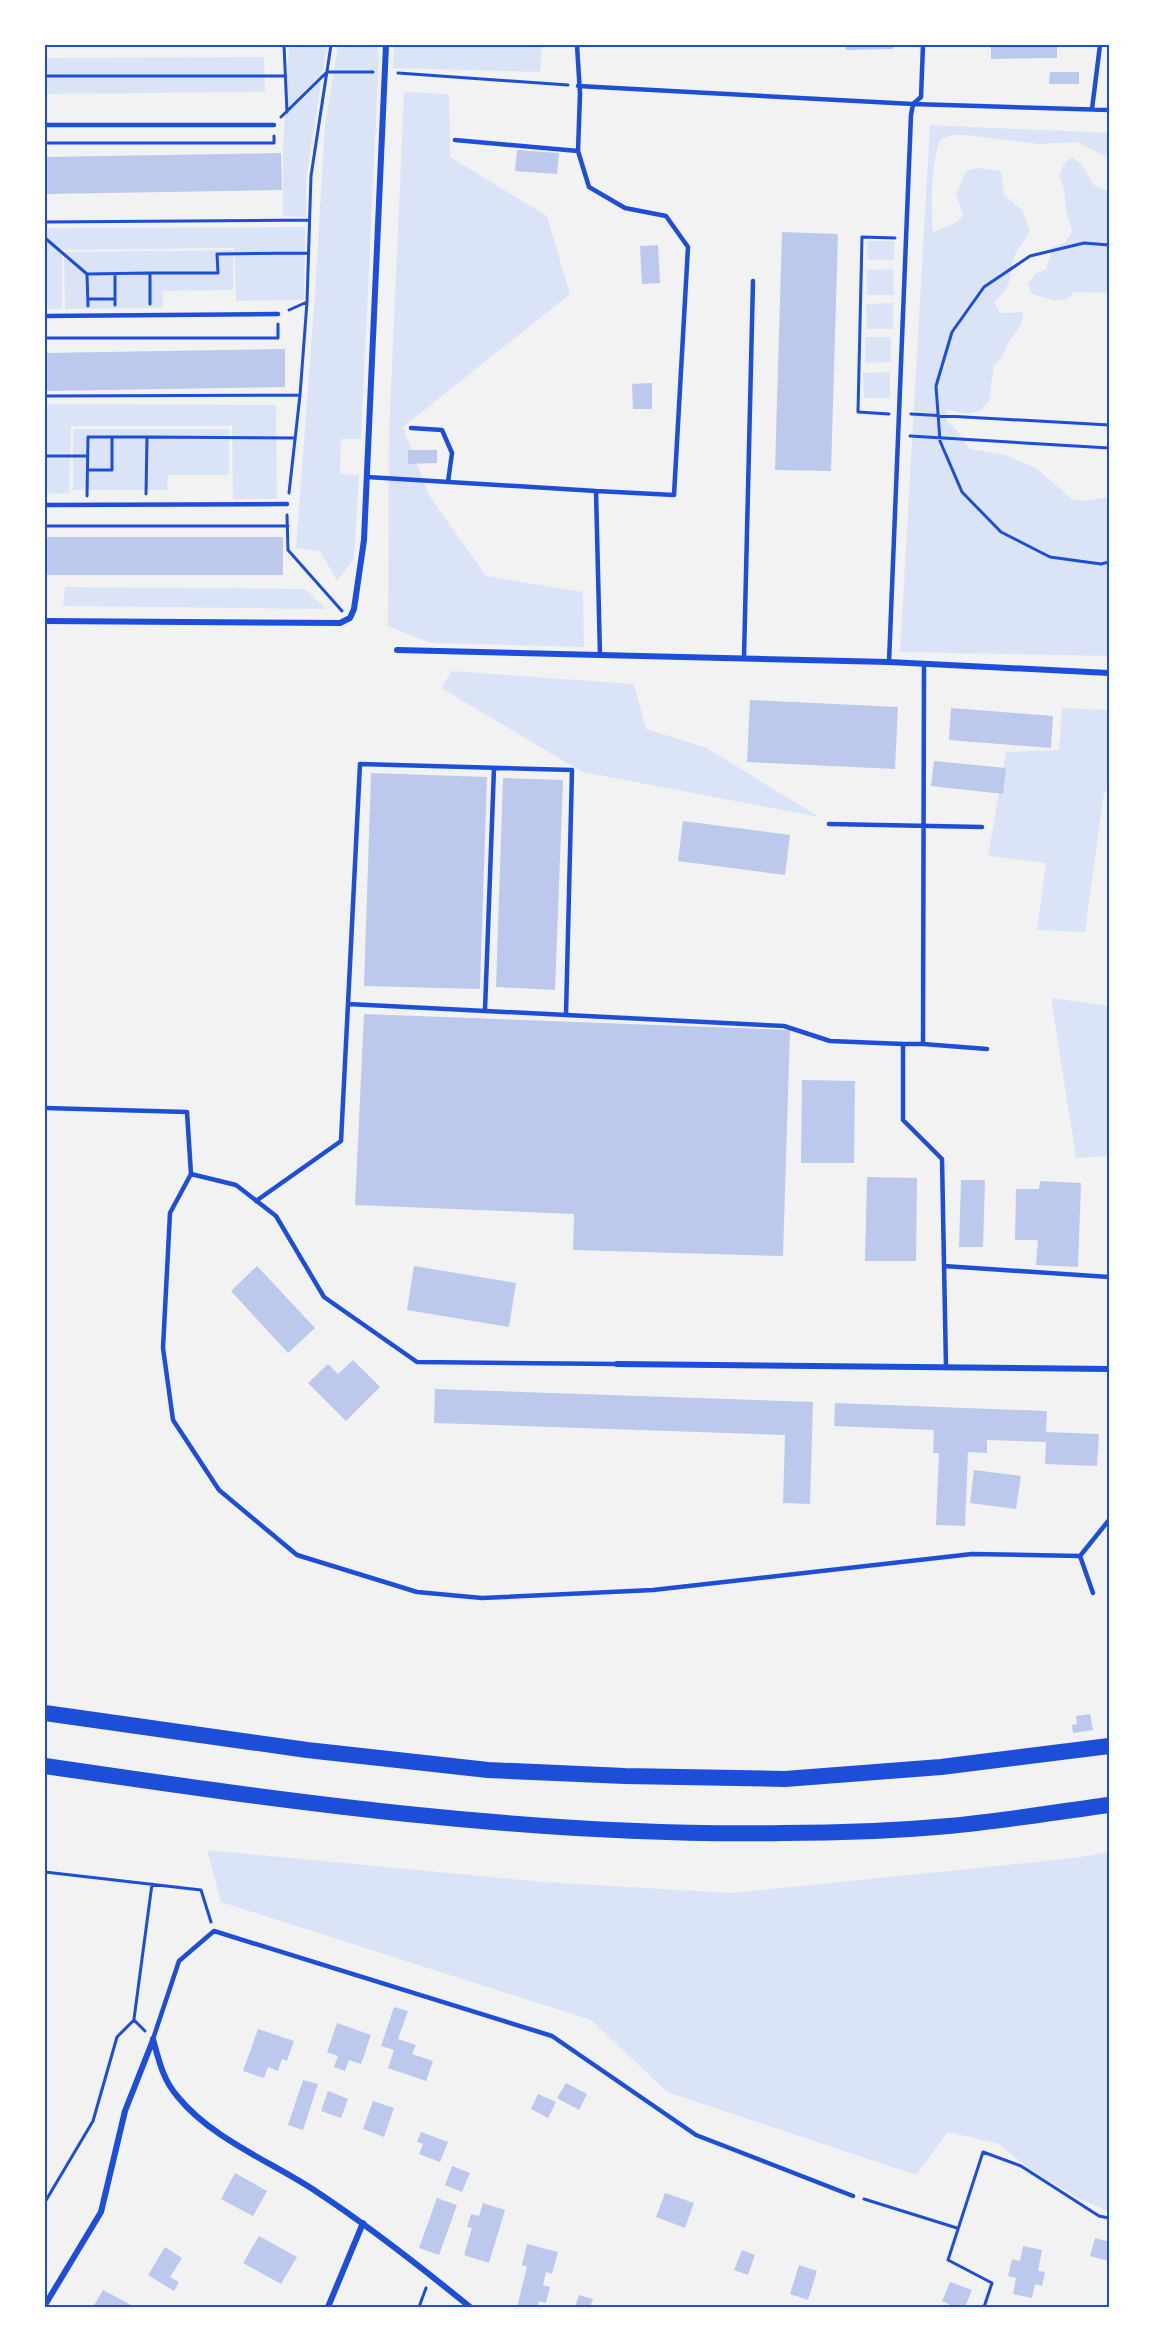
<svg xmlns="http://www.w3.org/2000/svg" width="1154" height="2352" font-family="'Sofia Sans Condensed',sans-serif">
<rect width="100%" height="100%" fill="#f2f2f2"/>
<!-- green -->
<path fill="#dbe4f7" d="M 289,45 L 327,45 L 306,179 L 306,217 L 283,216 L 283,146 Z
M 338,45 L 378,45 L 379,57 L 361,439 L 341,439 L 340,474 L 359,475 L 354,558 L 337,581 L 320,551 L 296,548 L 315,293 L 325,123 Z
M 394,45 L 542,45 L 540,72 L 393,68 Z
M 264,57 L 265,92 L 45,94 L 45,58 Z
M 404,92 L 449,94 L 450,157 L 547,216 L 570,294 L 403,427 L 429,495 L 486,576 L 583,592 L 584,647 L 431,643 L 388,626 L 389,434 Z
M 930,125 L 1109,133 L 1109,158 L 1077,142 L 1039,144 L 964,135 L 952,135 L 940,140 C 931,161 931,208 933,232 C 945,226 954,226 963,216 L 956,193 L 966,171 L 978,168 L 1001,171 L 1004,195 L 1022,210 L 1030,231 C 1026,238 1021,244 1017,251 C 1006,271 1018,282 994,302 L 1000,313 L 1023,312 L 1022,323 L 1007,345 L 1003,356 L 994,366 L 989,401 L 981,410 L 969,414 L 947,410 L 947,422 L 956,429 L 970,449 L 1006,455 L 1037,469 L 1072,499 L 1083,501 L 1109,497 L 1109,656 L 900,652 Z
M 1072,157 L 1082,165 L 1094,185 L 1109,192 L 1109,293 L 1075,292 L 1066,299 L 1055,301 L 1032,294 L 1028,284 L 1035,274 L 1046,269 L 1053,247 L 1065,242 L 1072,232 C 1071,224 1067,216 1066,209 C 1064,195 1066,189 1059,176 L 1064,164 Z
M 305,227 L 304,300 L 236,301 L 234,248 L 62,250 L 62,309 L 45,309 L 45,228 Z
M 867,241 L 894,241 L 894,260 L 867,260 Z
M 233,250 L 233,290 L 163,291 L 163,308 L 65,309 L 64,252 Z
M 893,269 L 894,295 L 867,295 L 867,270 Z
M 893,303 L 893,329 L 867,329 L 866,304 Z
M 865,337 L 891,337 L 891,362 L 865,363 Z
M 890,372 L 890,398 L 864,398 L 863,373 Z
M 45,404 L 276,405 L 277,499 L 233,499 L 232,426 L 71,426 L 69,493 L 45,494 Z
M 73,429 L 229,429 L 229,475 L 168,475 L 167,490 L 73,490 Z
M 65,587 L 305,589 L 326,609 L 63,606 Z
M 452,671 L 634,684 L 646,729 L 707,748 L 819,817 L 582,772 L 441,688 Z
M 1062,708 L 1109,710 L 1109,791 L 1104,792 L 1085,932 L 1037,930 L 1046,863 L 988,856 L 1006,752 L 1059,750 Z
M 1051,998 L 1109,1006 L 1109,1156 L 1076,1158 Z
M 207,1850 L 543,1882 L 732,1893 L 1074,1858 L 1109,1852 L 1109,2211 L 1084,2201 L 1033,2172 L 999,2144 L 948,2132 L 916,2175 L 667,2092 L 591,2020 L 221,1902 Z"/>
<!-- building -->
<path fill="#bdc9ec" d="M 846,45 L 893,45 L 893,49 L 846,50 Z
M 991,45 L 1057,45 L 1057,58 L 991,59 Z
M 1050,72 L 1079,72 L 1079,84 L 1049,84 Z
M 517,150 L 559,153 L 557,174 L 515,171 Z
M 281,153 L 282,190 L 45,194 L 45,157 Z
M 782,232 L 838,234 L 831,471 L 775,470 Z
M 658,245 L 660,283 L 642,284 L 640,246 Z
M 285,349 L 285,387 L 45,391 L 45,353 Z
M 652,383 L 652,409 L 633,409 L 632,384 Z
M 408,450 L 437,450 L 437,463 L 408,464 Z
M 46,537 L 283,537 L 283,575 L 46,575 Z
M 750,700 L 898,707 L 895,769 L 747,762 Z
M 951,708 L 1053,716 L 1051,748 L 949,740 Z
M 934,761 L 1006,768 L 1003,794 L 931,786 Z
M 371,773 L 487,777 L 480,989 L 364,986 Z
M 503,778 L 563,780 L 555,990 L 496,987 Z
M 683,821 L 790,835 L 785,875 L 678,861 Z
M 364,1014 L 790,1030 L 783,1256 L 573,1250 L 574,1214 L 355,1205 Z
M 802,1080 L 855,1081 L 854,1163 L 801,1163 Z
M 867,1177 L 917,1178 L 916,1261 L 865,1261 Z
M 961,1180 L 985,1180 L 983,1247 L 959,1247 Z
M 1040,1181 L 1081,1183 L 1078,1267 L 1036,1265 L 1038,1240 L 1015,1240 L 1016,1189 L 1039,1189 Z
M 257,1266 L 315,1328 L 288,1353 L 231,1291 Z
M 414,1266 L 516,1283 L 509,1327 L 407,1310 Z
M 353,1360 L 380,1387 L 346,1421 L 308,1383 L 328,1364 L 338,1374 Z
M 435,1389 L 813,1402 L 810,1504 L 783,1503 L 785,1435 L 434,1423 Z
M 835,1403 L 1047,1411 L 1046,1432 L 1099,1434 L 1097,1466 L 1045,1464 L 1046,1442 L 987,1440 L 987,1453 L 968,1452 L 965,1526 L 936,1525 L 939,1453 L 933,1453 L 934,1430 L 834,1426 Z
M 974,1470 L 1021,1476 L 1016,1509 L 970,1503 Z
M 1090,1714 L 1093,1730 L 1073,1733 L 1072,1725 L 1077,1724 L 1076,1716 Z
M 394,2007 L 408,2011 L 398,2039 L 416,2045 L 412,2054 L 433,2061 L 426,2081 L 388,2068 L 394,2050 L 381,2046 Z
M 337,2023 L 371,2035 L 361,2064 L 349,2060 L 345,2071 L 334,2067 L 338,2056 L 327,2052 Z
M 258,2029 L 294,2041 L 287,2061 L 282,2059 L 278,2071 L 268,2067 L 264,2078 L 243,2071 Z
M 303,2080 L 318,2084 L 303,2130 L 288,2125 Z
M 566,2083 L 587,2094 L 579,2110 L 557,2098 Z
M 328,2091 L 348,2099 L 341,2118 L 321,2111 Z
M 538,2094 L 556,2102 L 548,2118 L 531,2109 Z
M 373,2101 L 394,2108 L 384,2137 L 363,2129 Z
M 421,2132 L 448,2142 L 440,2162 L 419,2154 L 423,2144 L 417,2142 Z
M 452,2166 L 470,2173 L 462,2192 L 445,2185 Z
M 235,2173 L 267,2191 L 253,2216 L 221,2199 Z
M 665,2193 L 694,2203 L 685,2228 L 656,2217 Z
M 437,2198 L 457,2205 L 439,2255 L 419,2248 Z
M 483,2203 L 505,2210 L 489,2263 L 464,2255 L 472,2228 L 467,2227 L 471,2214 L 479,2216 Z
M 259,2236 L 297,2257 L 281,2284 L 243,2263 Z
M 1095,2238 L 1109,2242 L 1109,2261 L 1090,2256 Z
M 527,2244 L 558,2252 L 552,2274 L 546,2272 L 543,2285 L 550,2287 L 546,2303 L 539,2301 L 537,2307 L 517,2307 L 527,2267 L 522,2265 Z
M 1023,2246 L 1042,2250 L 1038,2271 L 1045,2272 L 1042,2286 L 1035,2284 L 1032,2298 L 1013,2294 L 1016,2278 L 1008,2276 L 1012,2259 L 1020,2261 Z
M 165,2247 L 182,2258 L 170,2277 L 179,2282 L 174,2291 L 148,2275 Z
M 742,2250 L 755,2255 L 748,2275 L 734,2270 Z
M 799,2265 L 817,2271 L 808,2300 L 790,2294 Z
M 950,2282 L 972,2290 L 965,2307 L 955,2307 L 942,2301 Z
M 103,2290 L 131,2305 L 130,2307 L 93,2307 Z
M 579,2295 L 593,2299 L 590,2307 L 575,2307 Z"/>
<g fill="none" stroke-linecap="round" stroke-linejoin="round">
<!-- path -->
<path stroke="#1d4ed8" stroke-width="3" d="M 284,45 L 287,112
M 398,73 L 568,85
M 45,76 L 285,76
M 281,117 L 327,72 L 373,72
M 45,143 L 274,143 L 274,136
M 45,222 L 309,220
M 45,238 L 87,274
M 1109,245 L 1084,243 L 1030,256 L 984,287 L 952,332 L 936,386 L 940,441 L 962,492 L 1001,532 L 1050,557 L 1101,564 L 1109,562
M 115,274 L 115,305
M 88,299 L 115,299
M 150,304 L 150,273 L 218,273 L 217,254 L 308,253
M 88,306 L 87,274 L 150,273
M 289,310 L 307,302
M 45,338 L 278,338 L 278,324
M 45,396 L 300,395
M 889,414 L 858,412 L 862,237 L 895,238
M 911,414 L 1109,425
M 910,436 L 1109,448
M 45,456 L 88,456
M 88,470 L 112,470 L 112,437
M 289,493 L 300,395 L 307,302 L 311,176 L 331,45
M 146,494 L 147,437 L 295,438
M 87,496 L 88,437 L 147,437
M 287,515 L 288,550 L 342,611
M 45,526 L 288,526
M 45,1872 L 201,1890 L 211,1922
M 134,2019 L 152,1884
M 864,2199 L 957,2228
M 45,2202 L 93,2121 L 117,2037 L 134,2020 L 145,2031
M 419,2307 L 426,2288
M 984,2307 L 992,2283 L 948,2260 L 983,2152 L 1021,2166 L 1099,2216 L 1109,2218"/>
<!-- service -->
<path stroke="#1d4ed8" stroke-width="4.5" d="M 577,45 L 580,94 L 578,151 L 589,187 L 625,208 L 666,216 L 688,247 L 674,495 L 596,491 L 600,655
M 578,86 L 913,104 L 1109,110
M 913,104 L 921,97 L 923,45
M 1092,109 L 1100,45
M 45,125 L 274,125
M 455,140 L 578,151
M 45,316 L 278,314
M 411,428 L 442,430 L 452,453 L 448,482
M 367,477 L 596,491
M 45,505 L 287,504
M 744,657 L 753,281
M 889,662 L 911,115 L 913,104
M 924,663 L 923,1044 L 903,1044 L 903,1120 L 942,1159 L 946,1367
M 829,824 L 982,827
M 348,1004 L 360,764 L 572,770 L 566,1014
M 485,1010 L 494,768
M 923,1044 L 987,1049
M 45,1108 L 187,1112 L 191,1174 L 236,1185 L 276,1216 L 324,1297 L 417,1362 L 617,1364
M 191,1174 L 170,1213 L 163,1348 L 173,1420 L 219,1490 L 297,1555 L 417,1592 L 482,1598 L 653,1590 L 972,1554 L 1080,1556
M 256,1201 L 341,1141 L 348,1004 L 784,1026 L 830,1041 L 903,1044
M 944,1266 L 1109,1277
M 1093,1593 L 1080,1556 L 1109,1520
M 153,2039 L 179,1961 L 214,1931 L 552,2036 L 696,2135 L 853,2196"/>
<!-- minor -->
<path stroke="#1d4ed8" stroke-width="6" d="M 45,621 L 340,623 L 350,618 L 354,609 L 364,540 L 386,45
M 397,650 L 889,662 L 1109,673
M 617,1364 L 1109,1369
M 153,2039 C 159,2061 163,2080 178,2097 C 212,2139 272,2162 317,2192 C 370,2227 421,2267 470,2307
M 45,2305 L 101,2212 L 125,2111 L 153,2040
M 328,2307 L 363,2223"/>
<!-- trunk -->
<path stroke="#1d4ed8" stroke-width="16" d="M 45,1713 L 307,1750 L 488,1770 L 625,1776 L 785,1779 L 941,1767 L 1109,1746
M 45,1766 C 290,1802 535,1837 783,1833 C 838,1833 894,1831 949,1826 C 1003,1821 1056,1812 1109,1805"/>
</g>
<!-- border -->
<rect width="1154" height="2352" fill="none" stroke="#ffffff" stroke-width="93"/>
<rect x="46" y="46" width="1062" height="2260" fill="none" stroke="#1d4ed8" stroke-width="2"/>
</svg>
